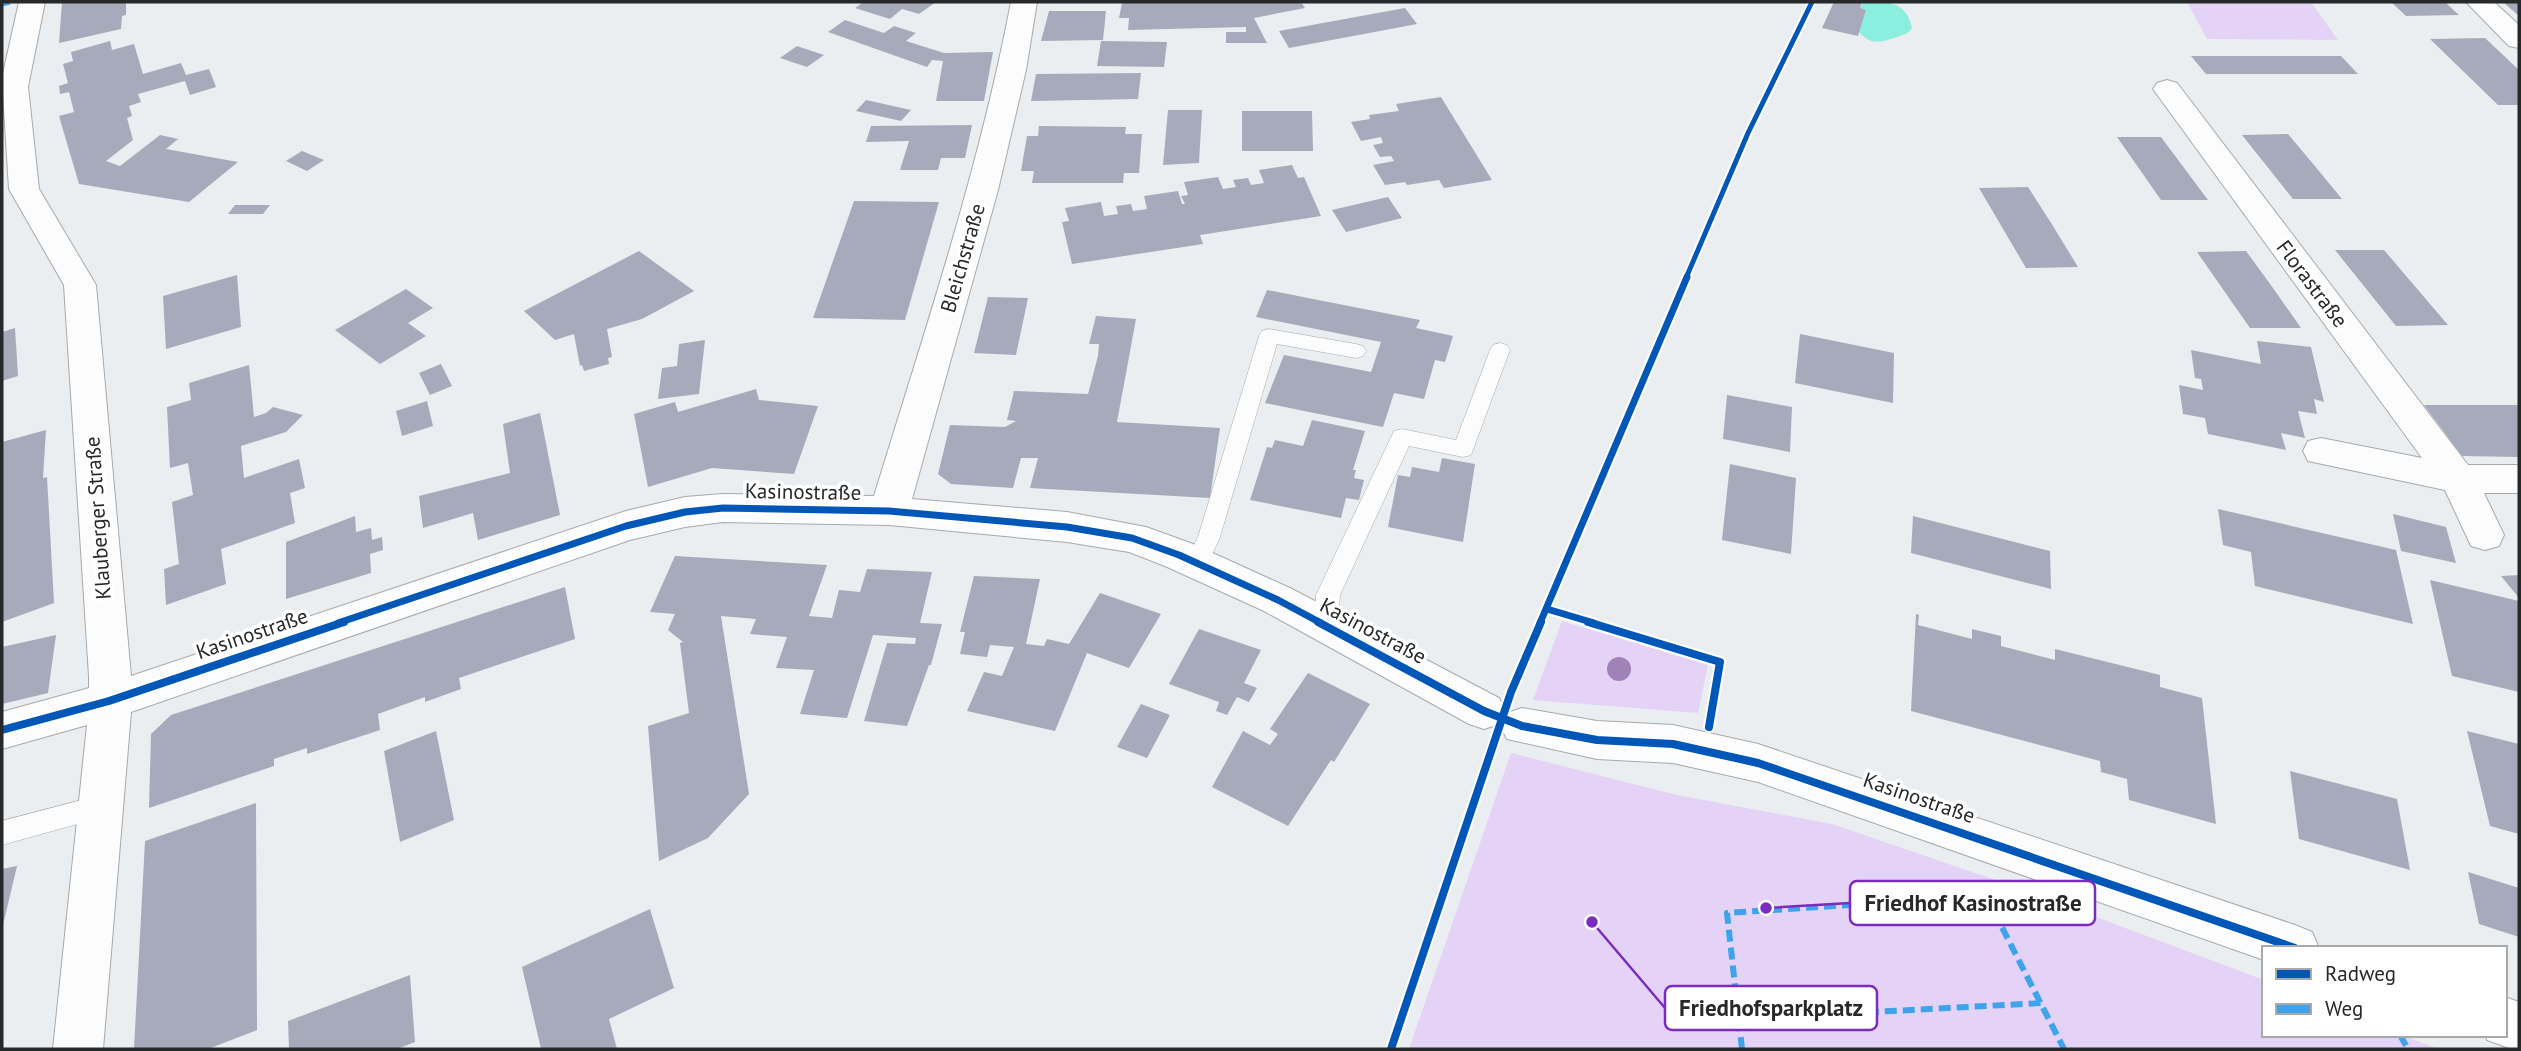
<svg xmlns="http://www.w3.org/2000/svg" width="2521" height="1051" font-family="'PT Sans',sans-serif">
<rect width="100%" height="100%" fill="#ebeef0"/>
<!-- green -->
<path fill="#e4d2f7" d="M 2187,2 L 2311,2 L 2338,40 L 2207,39 Z
M 1562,621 L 1708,665 L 1698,713 L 1533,700 Z
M 1511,753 L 1677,795 L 1832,824 L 2016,887 L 2264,980 L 2264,1035 L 2402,1035 L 2438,1049 L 1409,1049 Z"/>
<!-- water -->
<path fill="#8ceedf" d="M 1863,2 C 1888,2 1906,0 1912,28 C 1907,35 1904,34 1897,37 C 1882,42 1871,46 1859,32 L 1866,10 L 1860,8 Z"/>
<!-- building -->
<path fill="#a7aaba" d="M 62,2 L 123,2 L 126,3 L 126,15 L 122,16 L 121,29 L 59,43 Z
M 864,2 L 879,3 L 936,2 L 919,14 L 902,9 L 890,19 L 855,8 Z
M 1301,2 L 1305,8 L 1254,18 L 1267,43 L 1226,43 L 1226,32 L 1246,32 L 1246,27 L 1128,30 L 1129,18 L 1119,18 L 1122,3 Z
M 1834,2 L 1862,2 L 1860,8 L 1866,10 L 1858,36 L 1822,28 Z
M 2391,2 L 2445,2 L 2459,15 L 2406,16 Z
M 2503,2 L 2519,2 L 2519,16 Z
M 1405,8 L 1417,24 L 1289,48 L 1279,31 Z
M 1049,11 L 1106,11 L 1103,40 L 1041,41 Z
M 845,20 L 884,33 L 894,26 L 916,33 L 906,41 L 944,53 L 993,52 L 984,101 L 936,101 L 943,61 L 932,60 L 927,67 L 828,32 Z
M 2485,38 L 2519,70 L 2519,105 L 2498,105 L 2430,39 Z
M 110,41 L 112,50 L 134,44 L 143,74 L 181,63 L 186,75 L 209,69 L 216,87 L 190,95 L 185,81 L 138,94 L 141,102 L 129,106 L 132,116 L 127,118 L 133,140 L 106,161 L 120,166 L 160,135 L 178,139 L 166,149 L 238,162 L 189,202 L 79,184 L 59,116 L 74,112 L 69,92 L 60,94 L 59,86 L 68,83 L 63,64 L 73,61 L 71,52 Z
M 1101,41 L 1167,42 L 1164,67 L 1097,66 Z
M 797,46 L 824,55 L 807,67 L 780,58 Z
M 2191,56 L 2341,56 L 2358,74 L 2206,74 Z
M 1141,73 L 1138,99 L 1031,101 L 1036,74 Z
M 1441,97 L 1492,180 L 1444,188 L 1439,180 L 1407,185 L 1405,182 L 1385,185 L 1373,165 L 1394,161 L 1391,156 L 1380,157 L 1373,145 L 1383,143 L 1381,137 L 1361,141 L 1351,122 L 1370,119 L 1369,115 L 1399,111 L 1396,104 Z
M 866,100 L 911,110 L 901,121 L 856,111 Z
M 1168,110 L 1202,110 L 1199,163 L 1163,165 Z
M 1242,111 L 1312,111 L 1313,151 L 1242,151 Z
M 972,125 L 965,158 L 941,158 L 938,170 L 900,170 L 909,141 L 866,142 L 871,126 Z
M 1039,126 L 1126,127 L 1125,134 L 1142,134 L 1139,173 L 1124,173 L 1123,183 L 1032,183 L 1034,171 L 1021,171 L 1027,136 L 1038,136 Z
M 2288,134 L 2314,165 L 2342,199 L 2293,199 L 2242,135 Z
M 2117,137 L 2161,137 L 2208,200 L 2161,200 Z
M 302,151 L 324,160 L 307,171 L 286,161 Z
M 1292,165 L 1298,178 L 1304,177 L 1321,216 L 1200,235 L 1203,244 L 1072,264 L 1062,222 L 1069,221 L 1065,208 L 1101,202 L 1104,216 L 1118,214 L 1116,206 L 1131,204 L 1133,211 L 1147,209 L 1144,196 L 1178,191 L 1182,204 L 1185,204 L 1181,196 L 1188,195 L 1184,182 L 1218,177 L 1223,189 L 1236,187 L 1233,180 L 1248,178 L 1251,185 L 1264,183 L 1259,170 Z
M 2028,187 L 2053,226 L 2078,267 L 2026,268 L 1979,188 Z
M 1388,197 L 1402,218 L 1346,232 L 1332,210 Z
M 854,201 L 939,202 L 905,320 L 813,318 Z
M 235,205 L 270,205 L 263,214 L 228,214 Z
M 2335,250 L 2384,250 L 2448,325 L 2396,326 Z
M 639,251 L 694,291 L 642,319 L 607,329 L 612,357 L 608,358 L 609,364 L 584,371 L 582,365 L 580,366 L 574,334 L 555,340 L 524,311 Z
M 2246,251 L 2273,288 L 2301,328 L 2250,328 L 2197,252 Z
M 237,275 L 241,327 L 166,349 L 163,296 Z
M 406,289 L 433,308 L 408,323 L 426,336 L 380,364 L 335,330 Z
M 1267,290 L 1420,320 L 1416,328 L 1453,336 L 1445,362 L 1435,360 L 1424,399 L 1394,393 L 1383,427 L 1265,403 L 1284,355 L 1371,372 L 1381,342 L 1256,317 Z
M 988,297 L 1028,298 L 1016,355 L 974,353 Z
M 1096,316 L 1136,319 L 1117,422 L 1220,428 L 1210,498 L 1030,488 L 1038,458 L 1021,458 L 1013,488 L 951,484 L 938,474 L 950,425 L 1005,427 L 1016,421 L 1007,420 L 1014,391 L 1088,394 L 1098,356 L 1099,344 L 1089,344 Z
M 15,328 L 18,376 L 2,381 L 2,332 Z
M 1800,334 L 1894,353 L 1893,403 L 1795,383 Z
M 705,340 L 699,394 L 658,399 L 662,368 L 677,366 L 679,344 Z
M 2257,341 L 2311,347 L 2324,402 L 2314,399 L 2317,414 L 2298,411 L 2305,438 L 2281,433 L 2286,450 L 2208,434 L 2205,418 L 2183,414 L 2179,385 L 2203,390 L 2201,379 L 2195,378 L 2191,350 L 2261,364 Z
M 441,364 L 452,386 L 430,395 L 419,373 Z
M 249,365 L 254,417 L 266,413 L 273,407 L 303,415 L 286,432 L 241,446 L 244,478 L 299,459 L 305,488 L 290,493 L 295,523 L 221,549 L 226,584 L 166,605 L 164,569 L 179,564 L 172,502 L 193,495 L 188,463 L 170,468 L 167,407 L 191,400 L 189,383 Z
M 756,389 L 759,400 L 818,406 L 794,474 L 712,468 L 648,487 L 634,414 L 675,402 L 678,412 Z
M 1727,395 L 1792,407 L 1790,452 L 1723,439 Z
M 427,401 L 433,426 L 402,436 L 396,411 Z
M 2424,405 L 2519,405 L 2519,457 L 2462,456 Z
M 540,413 L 560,515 L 478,540 L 473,513 L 423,528 L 419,496 L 510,473 L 503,424 Z
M 1312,420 L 1365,431 L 1353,470 L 1356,470 L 1354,478 L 1364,480 L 1359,500 L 1346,498 L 1341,518 L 1250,500 L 1267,447 L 1272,448 L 1275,440 L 1303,446 Z
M 46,430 L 43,478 L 47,477 L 54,603 L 2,622 L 2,442 Z
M 1442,458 L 1475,464 L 1463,542 L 1388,527 L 1398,475 L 1410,477 L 1412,467 L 1439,472 Z
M 1730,464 L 1796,478 L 1791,554 L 1722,540 Z
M 2218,509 L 2396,550 L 2413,624 L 2255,586 L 2251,552 L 2223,545 Z
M 2393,514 L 2446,527 L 2456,563 L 2401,551 Z
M 355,516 L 356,532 L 371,528 L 372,540 L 382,537 L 383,550 L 370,554 L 371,573 L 286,599 L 286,542 Z
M 1913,516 L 2050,551 L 2051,589 L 1911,553 Z
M 675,556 L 827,565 L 809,616 L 832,618 L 839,590 L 860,592 L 867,569 L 932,572 L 920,623 L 942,624 L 931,665 L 929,665 L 907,726 L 864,721 L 887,643 L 915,644 L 916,638 L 873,635 L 847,718 L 800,714 L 814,670 L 776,668 L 787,637 L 750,634 L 756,619 L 721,616 L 749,794 L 708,838 L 659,861 L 648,726 L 689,713 L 680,643 L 683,642 L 668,630 L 675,614 L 650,612 Z
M 2519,575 L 2519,598 L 2501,576 Z
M 974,576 L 1040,579 L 1026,644 L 1044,646 L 1047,639 L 1069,644 L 1100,593 L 1161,614 L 1129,668 L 1087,653 L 1055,731 L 967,711 L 984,672 L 1002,676 L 1014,647 L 990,645 L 987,657 L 960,654 L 965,632 L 960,632 Z
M 2430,580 L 2519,601 L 2519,692 L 2452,676 Z
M 565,587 L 575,639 L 459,678 L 461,689 L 425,702 L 425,697 L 378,714 L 380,730 L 307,754 L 307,748 L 274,759 L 274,766 L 149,808 L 151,734 L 171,715 Z
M 1916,614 L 1919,615 L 1918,625 L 1972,639 L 1972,629 L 2001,636 L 2001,646 L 2055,660 L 2055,649 L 2160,675 L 2160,687 L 2202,698 L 2216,824 L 2129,800 L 2127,779 L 2101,772 L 2100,761 L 1911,711 Z
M 1199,629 L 1261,650 L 1244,683 L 1257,688 L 1249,702 L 1237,697 L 1227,715 L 1216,711 L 1219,702 L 1169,684 Z
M 56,635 L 48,693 L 2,704 L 2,647 Z
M 1308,673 L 1370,704 L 1334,762 L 1331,760 L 1288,826 L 1212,787 L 1243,731 L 1270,745 L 1278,734 L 1270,729 Z
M 1141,704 L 1170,715 L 1147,758 L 1117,747 Z
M 436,731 L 454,820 L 400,842 L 384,751 Z
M 2467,731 L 2519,744 L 2519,834 L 2490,826 Z
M 2290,771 L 2397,799 L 2410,870 L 2299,839 Z
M 256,803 L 257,1030 L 208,1049 L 134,1049 L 145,841 Z
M 17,866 L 3,925 L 2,925 L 2,869 Z
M 2468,872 L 2519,888 L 2519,937 L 2479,924 Z
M 650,909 L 674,988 L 609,1019 L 617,1049 L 541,1049 L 522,967 Z
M 410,975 L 415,1042 L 397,1049 L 289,1049 L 288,1021 Z"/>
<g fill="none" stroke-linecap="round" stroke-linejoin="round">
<defs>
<path id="lane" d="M 1269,329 L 1356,344 L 1363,346 L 1366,351 L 1363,356 L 1356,358 L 1277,344 L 1220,537 L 1205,570 L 1197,573 L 1189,570 L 1185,564 L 1198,537 L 1259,336 L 1262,331 Z
M 1500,343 L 1507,345 L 1510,350 L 1471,455 L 1463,457 L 1409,446 L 1340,595 L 1338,625 L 1335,632 L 1326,635 L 1317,632 L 1314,625 L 1316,595 L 1394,431 L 1402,429 L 1456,440 L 1490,350 L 1493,345 Z
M 101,795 L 110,799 L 114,807 L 110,815 L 2,845 L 2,821 Z"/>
<path id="street" d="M 19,2 L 45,2 L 28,87 L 39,189 L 96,285 L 131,676 L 626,511 L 685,497 L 723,494 L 874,496 C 924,333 979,170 1011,2 L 1037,2 L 1026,70 L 998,190 L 912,499 L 1067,512 L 1146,527 L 1193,544 L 1292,589 L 1499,698 L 1505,711 L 1499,724 L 1484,729 L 1469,724 L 1264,611 L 1165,566 L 1129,552 L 1067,542 L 889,525 L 723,522 L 685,527 L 630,540 L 131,712 L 103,1049 L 53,1049 L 87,725 L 2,749 L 2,712 L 89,688 L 89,676 L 64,285 L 9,189 L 2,78 Z
M 2466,2 L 2494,2 L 2519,25 L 2519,48 L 2509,46 Z
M 2167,80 L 2177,83 L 2468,465 L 2519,465 L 2519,493 L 2484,493 L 2504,535 L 2499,546 L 2485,550 L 2471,546 L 2445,490 L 2308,461 L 2303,451 L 2308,441 L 2321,438 L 2422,458 L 2153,89 L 2157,83 Z
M 1522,708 L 1597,721 L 1673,725 L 1758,744 L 2295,925 L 2312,932 L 2319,948 L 2264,948 L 2264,960 L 1758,782 L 1673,763 L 1597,759 L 1507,739 L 1500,726 L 1507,713 Z
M 2505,997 L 2519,1002 L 2519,1049 L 2512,1049 L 2487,1040 L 2486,1035 L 2505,1035 Z"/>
</defs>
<!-- lane casing -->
<use href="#lane" stroke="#a7a9ab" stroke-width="1"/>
<!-- street casing -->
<use href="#street" stroke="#a7a9ab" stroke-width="2"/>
<!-- lane -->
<use href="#lane" fill="#fcfcfd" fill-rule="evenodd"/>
<!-- street -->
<use href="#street" fill="#fcfcfd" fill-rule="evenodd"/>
<!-- quiet-far1 -->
<path stroke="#3ea3eb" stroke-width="4.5" stroke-dasharray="8 4.5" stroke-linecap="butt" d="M 2,4 L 13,2"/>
<!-- quiet -->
<path stroke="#3ea3eb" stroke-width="6" stroke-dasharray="12 6" stroke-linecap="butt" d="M 1741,1019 L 2042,1003
M 2400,1035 L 2408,1049
M 1742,1049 L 1727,913 L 1986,896 L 2064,1049"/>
<defs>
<path id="cycleway-far2" d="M 1686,278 L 1748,133 L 1812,2"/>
<path id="cycleway-far1" d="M 1547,609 L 1594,623
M 338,623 L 626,526 L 685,512 L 723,508 L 889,511 L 1067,527 L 1132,538 L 1179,555 L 1278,600 L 1321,623
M 1540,623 L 1687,277"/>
<path id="cycleway" d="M 1318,622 L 1484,711 L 1522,726 L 1597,740 L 1673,744 L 1758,763 L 2295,948
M 1588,622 L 1720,662 L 1709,727
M 2,730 L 109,701 L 344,622
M 1391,1049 L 1511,692 L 1541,622"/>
</defs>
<!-- cycleway-far2 casing -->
<use href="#cycleway-far2" stroke="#fff" stroke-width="9"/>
<!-- cycleway-far1 casing -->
<use href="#cycleway-far1" stroke="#fff" stroke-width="11"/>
<!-- cycleway casing -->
<use href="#cycleway" stroke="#fff" stroke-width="12"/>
<!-- cycleway-far2 -->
<use href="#cycleway-far2" stroke="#0057b8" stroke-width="5"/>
<!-- cycleway-far1 -->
<use href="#cycleway-far1" stroke="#0057b8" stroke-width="7"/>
<!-- cycleway -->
<use href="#cycleway" stroke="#0057b8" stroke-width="8"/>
</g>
<!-- trees -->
<circle fill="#a182b8" cx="1619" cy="669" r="12"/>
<g text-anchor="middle" stroke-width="7" stroke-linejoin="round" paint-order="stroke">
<!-- street labels -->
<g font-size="21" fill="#26282a" stroke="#fff">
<text transform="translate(963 258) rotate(-74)" y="7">Bleichstraße</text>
<text transform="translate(2312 284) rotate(53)" y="7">Florastraße</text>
<text transform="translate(803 492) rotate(1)" y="7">Kasinostraße</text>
<text transform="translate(98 518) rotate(-94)" y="7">Klauberger Straße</text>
<text transform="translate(1373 631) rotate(28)" y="7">Kasinostraße</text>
<text transform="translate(252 634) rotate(-19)" y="7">Kasinostraße</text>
<text transform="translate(1919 798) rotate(19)" y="7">Kasinostraße</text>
</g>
</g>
<!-- callouts -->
<path fill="none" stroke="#7b2cbf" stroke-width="2.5" d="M1766 908L1850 903M1592 922L1665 1008"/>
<g fill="#7b2cbf" stroke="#fff" stroke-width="2.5">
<circle cx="1766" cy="908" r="7"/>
<circle cx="1592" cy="922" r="7"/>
</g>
<g fill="#fff" stroke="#7b2cbf" stroke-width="2.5">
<rect x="1850" y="881" width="245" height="44" rx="7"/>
<rect x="1665" y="986" width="212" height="44" rx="7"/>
</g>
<g font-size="23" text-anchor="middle" font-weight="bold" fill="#26282a">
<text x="1973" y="911">Friedhof Kasinostraße</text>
<text x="1771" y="1016">Friedhofsparkplatz</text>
</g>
<!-- border -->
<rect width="2521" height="1051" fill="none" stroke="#26282a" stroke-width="7"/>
<!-- legend -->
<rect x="2262" y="946" width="245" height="91" fill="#ffffff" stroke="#a8a9aa" stroke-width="2"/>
<rect x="2276" y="969" width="35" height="10" fill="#0057b8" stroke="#a8a9aa" stroke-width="2"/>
<text x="2325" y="981" font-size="21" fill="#26282a">Radweg</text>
<rect x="2276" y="1004" width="35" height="10" fill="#3ea3eb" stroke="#a8a9aa" stroke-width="2"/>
<text x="2325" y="1016" font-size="21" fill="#26282a">Weg</text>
</svg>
